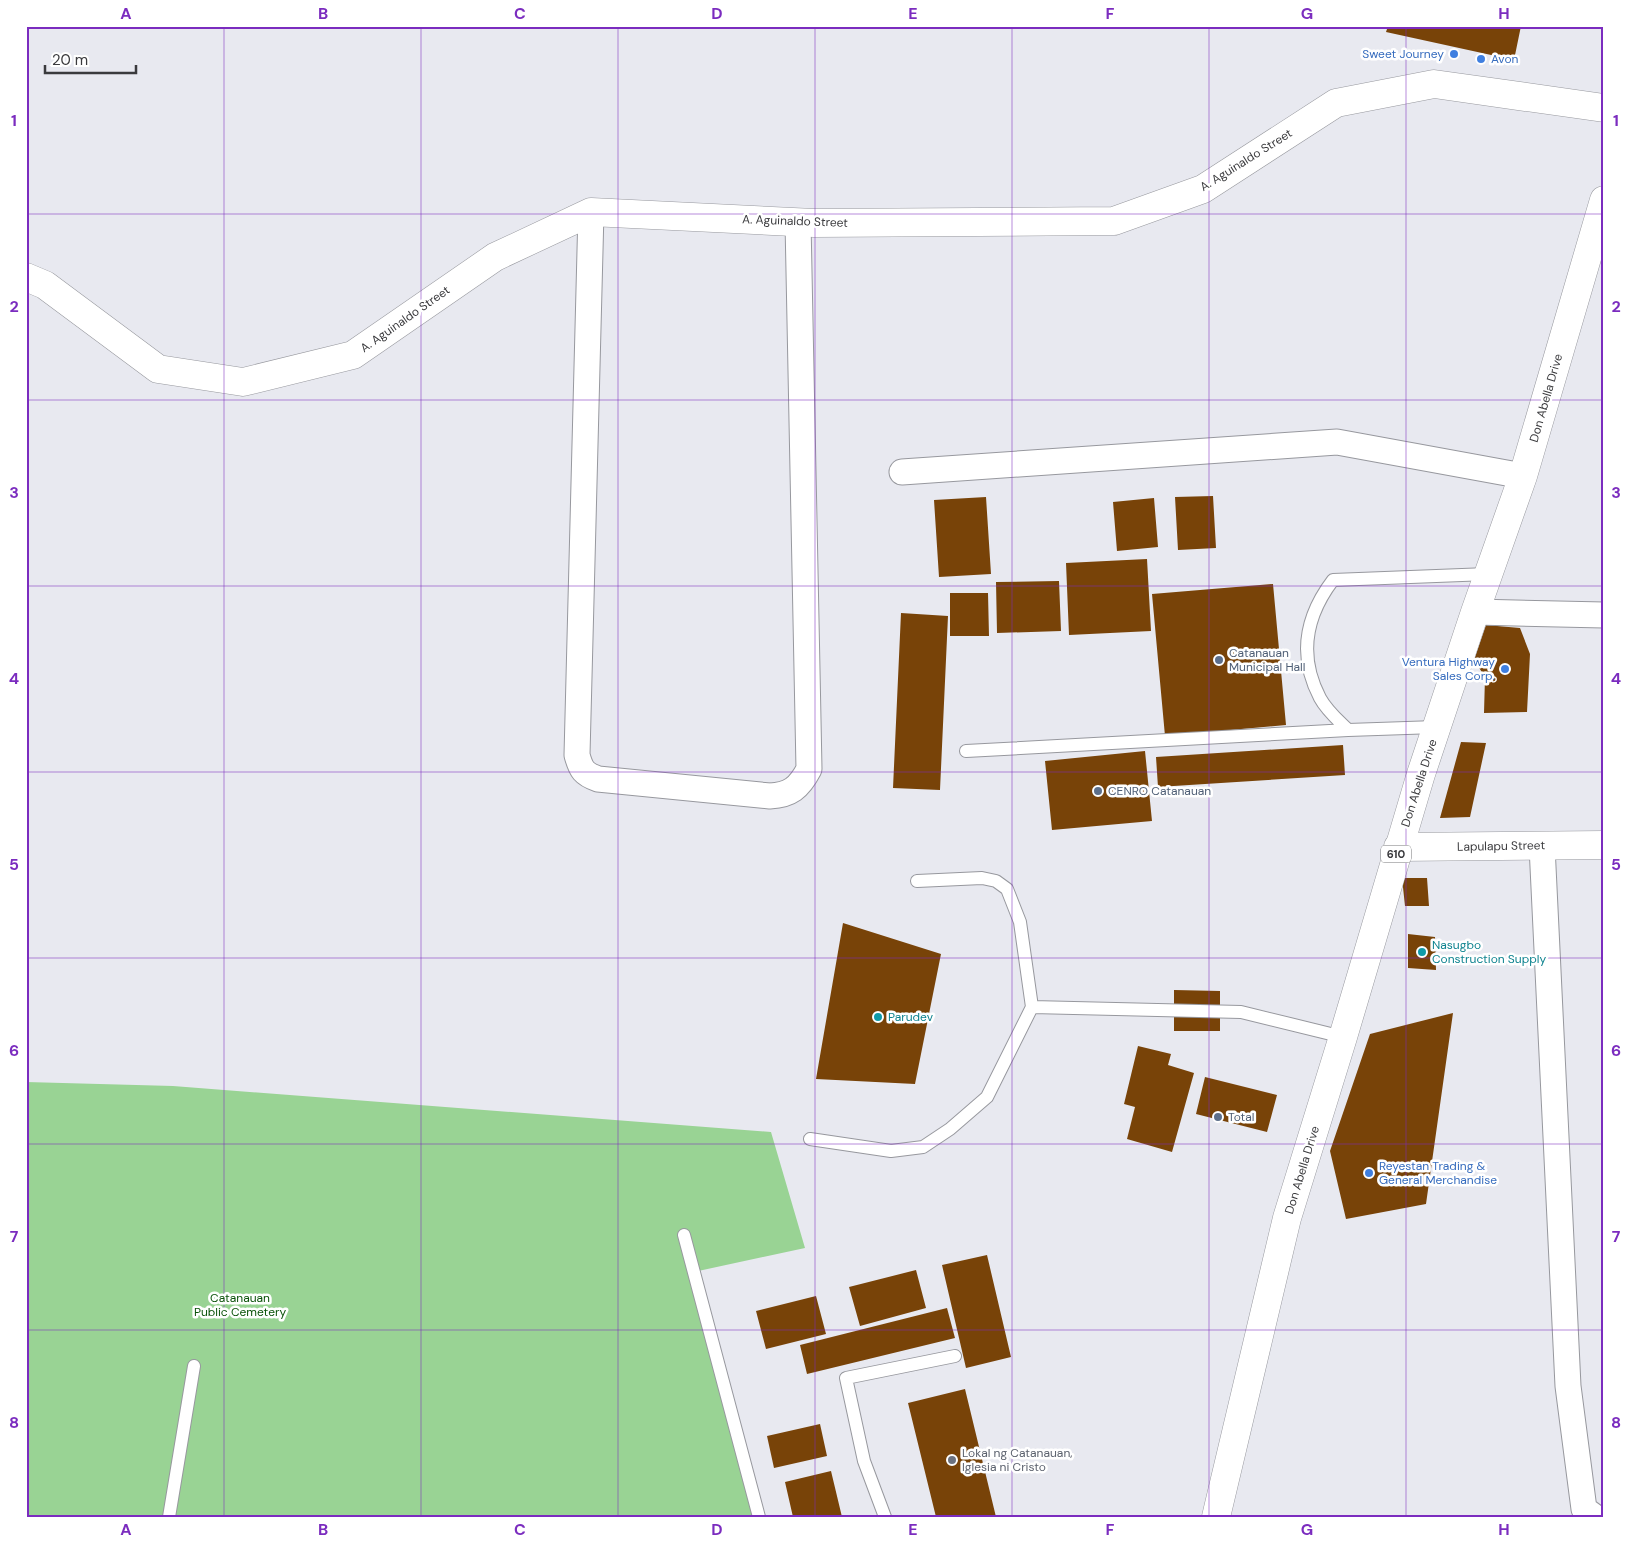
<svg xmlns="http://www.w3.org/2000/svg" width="1630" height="1543" font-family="'DM Sans',sans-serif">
<rect width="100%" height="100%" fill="#e8e9f0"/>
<!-- green -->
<path fill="#99d394" d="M 26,1082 L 173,1086 L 771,1132 L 805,1248 L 689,1273 L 759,1517 L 26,1517 Z"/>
<!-- building -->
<path fill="#784308" d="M 1388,26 L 1521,26 L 1514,60 L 1386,32 Z
M 1213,496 L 1216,548 L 1178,550 L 1175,497 Z
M 986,497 L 991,574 L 939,577 L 934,500 Z
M 1154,498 L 1158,547 L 1117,551 L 1113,502 Z
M 1147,559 L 1151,631 L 1069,635 L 1066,563 Z
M 1059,581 L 1061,631 L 997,633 L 996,582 Z
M 1273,584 L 1286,725 L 1165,736 L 1152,594 Z
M 950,593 L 988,593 L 989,636 L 950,636 Z
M 901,613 L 948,616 L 940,790 L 893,788 Z
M 1486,625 L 1520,628 L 1530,654 L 1527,712 L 1484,713 L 1485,677 L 1474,660 Z
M 1461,742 L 1486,743 L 1470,817 L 1440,818 Z
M 1343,745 L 1345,775 L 1158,787 L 1156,757 Z
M 1145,751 L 1152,821 L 1052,830 L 1045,761 Z
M 1402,878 L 1427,878 L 1429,906 L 1405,906 Z
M 843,923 L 941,954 L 915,1084 L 816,1079 Z
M 1408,934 L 1435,937 L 1436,970 L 1408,968 Z
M 1174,990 L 1220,991 L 1220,1031 L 1174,1031 Z
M 1453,1013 L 1426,1204 L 1346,1219 L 1330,1151 L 1370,1034 Z
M 1138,1046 L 1171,1054 L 1168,1065 L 1194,1073 L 1172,1152 L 1127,1139 L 1135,1107 L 1124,1104 Z
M 1205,1077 L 1277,1095 L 1267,1132 L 1196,1114 Z
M 987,1255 L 1011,1357 L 966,1368 L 942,1265 Z
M 916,1270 L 926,1308 L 860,1326 L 849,1287 Z
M 816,1296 L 826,1334 L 766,1349 L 756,1311 Z
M 947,1308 L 955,1338 L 807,1374 L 800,1345 Z
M 965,1389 L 996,1517 L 936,1517 L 908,1403 Z
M 820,1424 L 827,1456 L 774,1468 L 767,1436 Z
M 831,1471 L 842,1517 L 793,1517 L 785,1482 Z"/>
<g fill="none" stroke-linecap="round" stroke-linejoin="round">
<defs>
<path id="service" d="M 1436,727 L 1348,730 C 1338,720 1327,711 1320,698 C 1298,656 1305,617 1333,580 L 1488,574
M 966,751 L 1348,730
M 917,881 L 982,878 L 996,881 L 1007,889 L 1020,922 L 1032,1007
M 810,1139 L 891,1151 L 923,1147 L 950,1129 L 987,1097 L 1032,1007 L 1241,1012 L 1343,1037
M 684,1235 L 759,1517
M 169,1517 L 194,1366
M 885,1517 L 864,1461 L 846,1378 L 955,1356"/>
<path id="minor" d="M 591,212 L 577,755 C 581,770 584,774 598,779 L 770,796 C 790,795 799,788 809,769 L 798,222
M 902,472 L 1337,442 L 1523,476
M 1475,612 L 1604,615
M 1542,846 L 1568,1386 L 1584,1509 L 1595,1517"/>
<path id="tertiary" d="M 1398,847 L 1604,845"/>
<path id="secondary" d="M 26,277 L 45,285 L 158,369 L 243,382 L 353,355 L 495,257 L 591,212 L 814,223 L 1114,221 L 1203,189 L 1336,103 L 1434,84 L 1604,108"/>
<path id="primary" d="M 1216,1517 L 1287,1218 L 1343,1037 L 1421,774 L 1475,612 L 1523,476 L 1604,200"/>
</defs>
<!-- service casing -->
<use href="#service" stroke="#97989e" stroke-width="14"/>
<!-- minor casing -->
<use href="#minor" stroke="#97989e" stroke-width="27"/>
<!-- tertiary casing -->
<use href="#tertiary" stroke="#97989e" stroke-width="29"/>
<!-- secondary casing -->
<use href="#secondary" stroke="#97989e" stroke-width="29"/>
<!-- primary casing -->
<use href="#primary" stroke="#97989e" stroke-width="29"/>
<!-- service -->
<use href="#service" stroke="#fff" stroke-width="12"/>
<!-- minor -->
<use href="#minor" stroke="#fff" stroke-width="25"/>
<!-- tertiary -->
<use href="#tertiary" stroke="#fff" stroke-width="28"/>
<!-- secondary -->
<use href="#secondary" stroke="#fff" stroke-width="28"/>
<!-- primary -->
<use href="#primary" stroke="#fff" stroke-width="28"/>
</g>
<!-- grid -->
<path fill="none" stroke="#7b2cbf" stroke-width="1" stroke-opacity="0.55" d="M 224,26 L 224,1517M 421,26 L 421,1517M 618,26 L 618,1517M 815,26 L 815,1517M 1012,26 L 1012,1517M 1209,26 L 1209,1517M 1406,26 L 1406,1517M 26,214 L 1604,214M 26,400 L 1604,400M 26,586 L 1604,586M 26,772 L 1604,772M 26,958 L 1604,958M 26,1144 L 1604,1144M 26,1330 L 1604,1330"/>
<!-- markers -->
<g fill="#3f7fe0" stroke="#fff" stroke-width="2">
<circle cx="1454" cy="54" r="5"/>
<circle cx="1481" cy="59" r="5"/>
<circle cx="1505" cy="669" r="5"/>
<circle cx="1369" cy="1173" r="5"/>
</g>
<g fill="#5c6f8a" stroke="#fff" stroke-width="2">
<circle cx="1219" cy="660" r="5"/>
<circle cx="1098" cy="791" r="5"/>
<circle cx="1218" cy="1117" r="5"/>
</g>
<g fill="#0f9aa8" stroke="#fff" stroke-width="2">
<circle cx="1422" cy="952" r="5"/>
<circle cx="878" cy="1017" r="5"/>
</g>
<circle fill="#6b7280" stroke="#fff" stroke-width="2" cx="952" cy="1460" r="5"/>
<g text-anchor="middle" stroke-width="5" stroke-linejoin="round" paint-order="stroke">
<!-- shield labels -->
<rect fill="#fff" stroke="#757577" stroke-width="1" x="1381" y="845.5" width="30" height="17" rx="4"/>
<g font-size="11" font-weight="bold" fill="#3a3a3d">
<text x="1396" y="858">610</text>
</g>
<!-- shop labels -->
<g font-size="12" fill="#366cbe" stroke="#fff" text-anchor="end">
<text x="1444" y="58">Sweet Journey</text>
<text x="1491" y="63" text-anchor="start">Avon</text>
<text x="1495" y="666">Ventura Highway<tspan x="1495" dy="14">Sales Corp.</tspan></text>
<text x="1379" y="1170" text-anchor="start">Reyestan Trading &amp;<tspan x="1379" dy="14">General Merchandise</tspan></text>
</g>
<!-- street labels -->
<g font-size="12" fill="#3a3a3d" stroke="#fff">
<text transform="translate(1246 160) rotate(-32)" y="4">A. Aguinaldo Street</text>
<text transform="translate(795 221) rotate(2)" y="4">A. Aguinaldo Street</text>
<text transform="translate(405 319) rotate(-35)" y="4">A. Aguinaldo Street</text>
<text transform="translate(1546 398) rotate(-74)" y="4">Don Abella Drive</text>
<text transform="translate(1419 783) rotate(-72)" y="4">Don Abella Drive</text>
<text transform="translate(1501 846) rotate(-1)" y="4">Lapulapu Street</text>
<text transform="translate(1302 1170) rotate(-73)" y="4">Don Abella Drive</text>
</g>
<!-- service labels -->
<g font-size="12" fill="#4e5e75" stroke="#fff" text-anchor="start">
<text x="1229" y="657">Catanauan<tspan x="1229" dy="14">Municipal Hall</tspan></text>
<text x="1108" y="795">CENRO Catanauan</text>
<text x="1228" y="1121">Total</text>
</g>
<!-- culture labels -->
<g font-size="12" fill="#0d838f" stroke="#fff" text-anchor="start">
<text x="1432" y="949">Nasugbo<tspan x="1432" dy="14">Construction Supply</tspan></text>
<text x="888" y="1021">Parudev</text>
</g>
<!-- park labels -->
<g font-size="12" fill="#0a5209" stroke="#fff">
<text x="240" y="1302">Catanauan<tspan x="240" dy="14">Public Cemetery</tspan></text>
</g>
<!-- worship labels -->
<g font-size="12" fill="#5b616d" stroke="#fff" text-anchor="start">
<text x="962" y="1457">Lokal ng Catanauan,<tspan x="962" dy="14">Iglesia ni Cristo</tspan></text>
</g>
</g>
<!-- border -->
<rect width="1630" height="1543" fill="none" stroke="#ffffff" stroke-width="55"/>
<!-- scale -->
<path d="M45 65v8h91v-8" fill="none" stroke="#3a3a3d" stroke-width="2.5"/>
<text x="52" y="65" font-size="15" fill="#3a3a3d" stroke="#ffffff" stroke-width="4" paint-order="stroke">20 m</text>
<rect x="28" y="28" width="1574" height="1488" fill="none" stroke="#7b2cbf" stroke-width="2"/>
<g font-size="16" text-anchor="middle" font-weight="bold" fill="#7b2cbf">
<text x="126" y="19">A</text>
<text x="323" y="19">B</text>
<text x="520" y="19">C</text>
<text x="717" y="19">D</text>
<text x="913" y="19">E</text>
<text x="1110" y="19">F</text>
<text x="1307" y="19">G</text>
<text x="1504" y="19">H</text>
<text x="14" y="126">1</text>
<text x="1616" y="126">1</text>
<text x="14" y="312">2</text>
<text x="1616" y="312">2</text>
<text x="14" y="498">3</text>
<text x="1616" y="498">3</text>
<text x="14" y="684">4</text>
<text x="1616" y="684">4</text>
<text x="14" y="870">5</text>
<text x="1616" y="870">5</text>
<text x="14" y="1056">6</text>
<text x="1616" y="1056">6</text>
<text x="14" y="1242">7</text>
<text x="1616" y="1242">7</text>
<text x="14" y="1428">8</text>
<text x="1616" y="1428">8</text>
<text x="126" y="1535">A</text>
<text x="323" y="1535">B</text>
<text x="520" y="1535">C</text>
<text x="717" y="1535">D</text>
<text x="913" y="1535">E</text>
<text x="1110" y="1535">F</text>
<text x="1307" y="1535">G</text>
<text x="1504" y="1535">H</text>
</g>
</svg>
